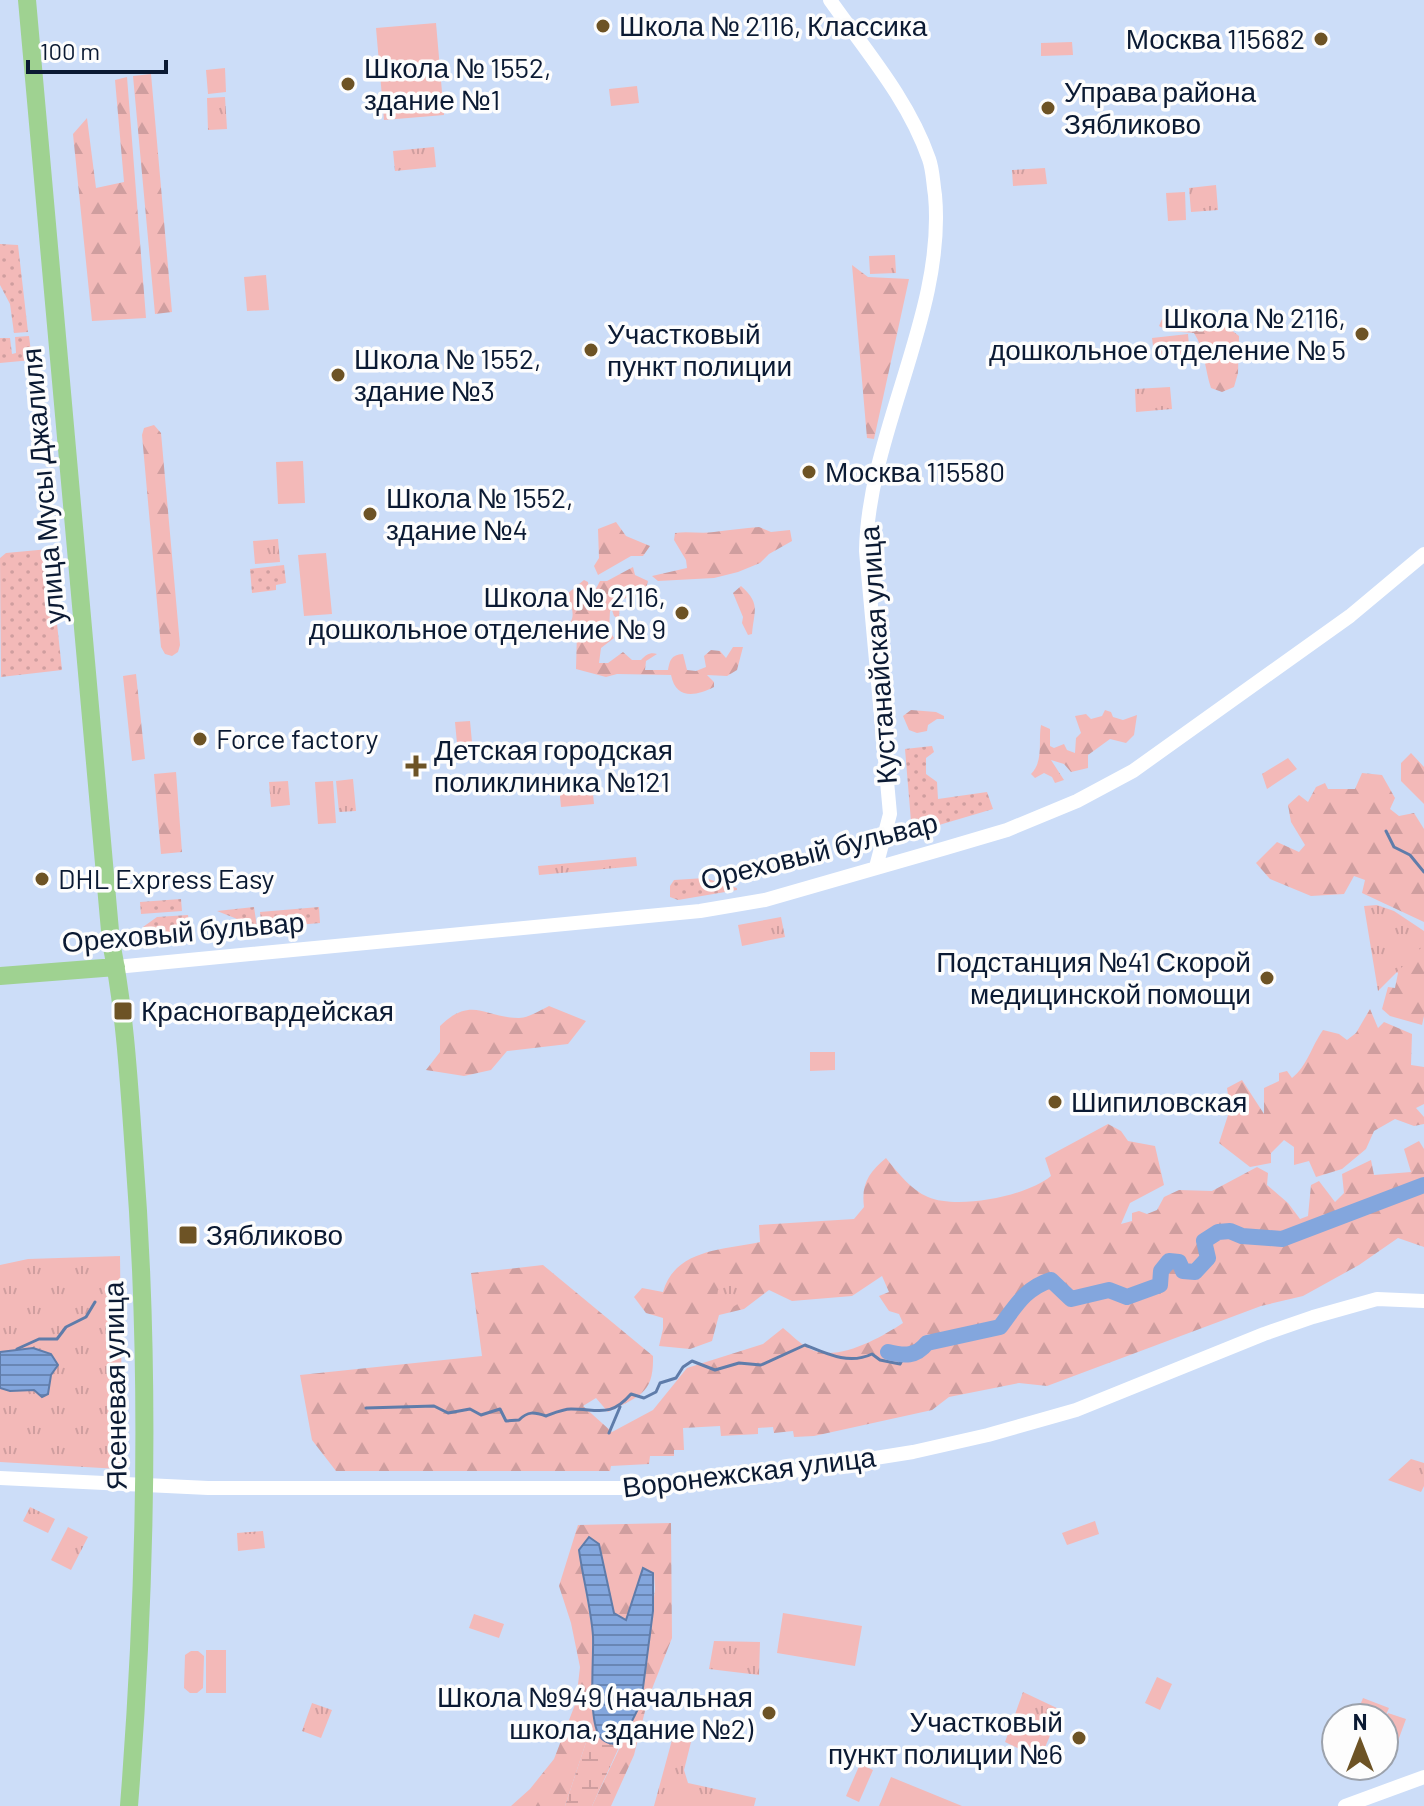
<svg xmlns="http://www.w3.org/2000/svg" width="1424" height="1806" font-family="Barlow,sans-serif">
<defs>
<pattern id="grass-dots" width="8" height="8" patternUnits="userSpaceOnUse" patternTransform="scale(2)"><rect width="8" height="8" fill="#f3b9b8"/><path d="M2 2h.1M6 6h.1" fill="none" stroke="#cf9e9f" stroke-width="1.8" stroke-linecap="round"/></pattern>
<pattern id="forest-firs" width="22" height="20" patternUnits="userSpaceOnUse" patternTransform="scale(2)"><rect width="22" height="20" fill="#f3b9b8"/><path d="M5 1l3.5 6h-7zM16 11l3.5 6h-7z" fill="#cf9e9f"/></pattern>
<pattern id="wetland-marsh" width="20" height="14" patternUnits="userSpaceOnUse" patternTransform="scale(2)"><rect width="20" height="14" fill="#f3b9b8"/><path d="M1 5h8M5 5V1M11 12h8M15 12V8" fill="none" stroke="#cf9e9f"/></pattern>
<pattern id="park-tufts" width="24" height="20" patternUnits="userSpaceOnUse" patternTransform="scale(2)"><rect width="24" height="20" fill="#f3b9b8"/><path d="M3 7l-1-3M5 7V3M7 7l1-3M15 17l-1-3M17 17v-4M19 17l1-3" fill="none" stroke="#cf9e9f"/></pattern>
<pattern id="water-rules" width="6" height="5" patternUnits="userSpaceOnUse" patternTransform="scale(2)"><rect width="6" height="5" fill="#83a6dd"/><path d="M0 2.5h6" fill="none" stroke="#6986b4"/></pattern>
</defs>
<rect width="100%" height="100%" fill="#ccddf8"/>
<!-- grass -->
<path fill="url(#grass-dots)" d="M 0,244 L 18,245 L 28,332 L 14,333 L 10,304 L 0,285 Z
M 29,336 L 32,360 L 0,363 L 0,338 L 10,338 L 12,354 L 16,353 L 15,337 Z
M 49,549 L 62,670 L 1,677 L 0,558 L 6,553 Z
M 284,565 L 286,583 L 276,585 L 276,590 L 252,593 L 250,569 Z
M 932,746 L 934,752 L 926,758 L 926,774 L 937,782 L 938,799 L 987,792 L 993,809 L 912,833 L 905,749 Z
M 705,878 L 737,888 L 737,890 L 678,900 L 670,897 L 670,886 L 674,880 Z
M 181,899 L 182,911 L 141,914 L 140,902 Z
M 254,907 L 257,927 L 217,911 Z
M 319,907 L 320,923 L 262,928 L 260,912 Z
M 188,915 L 191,942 L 146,946 L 143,927 L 157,917 Z"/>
<!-- forest -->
<path fill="url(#forest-firs)" d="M 151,74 L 172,312 L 155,314 L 133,76 Z
M 127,77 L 146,318 L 92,321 L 73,134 L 87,118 L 96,188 L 124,182 L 115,80 Z
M 852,265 L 868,277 L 909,279 L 874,439 L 867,438 Z
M 1178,317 L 1226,326 L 1239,336 L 1238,373 L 1234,387 L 1222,392 L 1211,388 C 1205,370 1205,350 1194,333 L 1168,331 L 1159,326 L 1162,319 Z
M 154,425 L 161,433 L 180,645 L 178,652 L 172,656 L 165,654 L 161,647 L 142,435 L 144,428 Z
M 616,522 L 626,536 L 650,546 L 643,556 L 631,556 L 598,575 L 594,566 L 599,558 L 598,529 Z
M 759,527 L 771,532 L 790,530 L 792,541 L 769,554 L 760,563 L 738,572 L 714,578 L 658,581 L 652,576 L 687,568 L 686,560 L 674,540 L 675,533 C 688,531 701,534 714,532 C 730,530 744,528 759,527 Z
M 633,567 L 635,575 L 648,581 L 645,592 L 620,600 L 619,619 L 614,616 L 612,610 L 610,611 L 609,630 L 614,638 L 601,648 L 599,663 L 608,663 L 623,652 L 632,660 L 641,660 C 646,655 650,652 657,654 L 646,661 L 645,670 L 668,670 C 670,660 671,655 683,654 L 687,670 L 696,671 L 706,667 L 704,656 L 711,650 L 720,651 L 726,658 L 733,647 L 743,647 L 737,670 L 727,676 L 707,675 L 714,682 L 714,687 C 696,696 676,700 671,675 L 617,674 L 606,677 L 576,669 L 577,632 L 568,634 L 554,629 C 558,626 563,627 567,625 C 578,619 570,601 567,594 L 584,580 L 588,582 L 590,600 L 600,581 L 607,581 Z
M 741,586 C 761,604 754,610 752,634 L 748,635 L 742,623 L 743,617 L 733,593 Z
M 136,674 L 145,759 L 132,761 L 123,676 Z
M 911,710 L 936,712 L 944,716 L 944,719 L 937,719 L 928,725 L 927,731 L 917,733 L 909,730 L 903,716 Z
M 1105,710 L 1111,712 L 1113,717 L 1123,720 L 1137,715 L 1134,735 L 1126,743 L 1110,739 L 1088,755 L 1088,768 L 1071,772 L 1064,764 L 1051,760 L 1064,780 L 1055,783 L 1052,777 L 1044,773 L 1035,778 L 1031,774 C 1044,761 1038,741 1041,725 L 1050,729 L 1050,746 L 1054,748 L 1064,744 L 1067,750 L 1075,753 L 1076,738 L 1081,733 L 1075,716 L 1086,714 L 1091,719 L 1102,716 Z
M 1411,753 L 1424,767 L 1424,804 L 1401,781 L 1401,763 Z
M 176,772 L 182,852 L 161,854 L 154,774 Z
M 1362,773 L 1382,775 L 1395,798 L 1390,809 L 1399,816 L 1414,813 L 1424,829 L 1424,922 L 1362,893 L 1365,880 L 1354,876 L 1344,894 L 1311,896 L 1270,879 L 1256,863 L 1277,842 L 1299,852 L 1305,845 L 1291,822 L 1288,805 L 1299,795 L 1308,802 L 1316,787 L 1325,783 L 1328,789 L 1355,789 Z
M 1424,937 L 1424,1016 L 1422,1025 L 1390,1016 L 1382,1009 L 1388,987 L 1395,988 L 1398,973 L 1392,968 Z
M 549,1006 L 586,1021 L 568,1044 L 507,1051 L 491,1070 L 464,1076 L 426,1070 L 440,1052 L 440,1026 C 472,995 485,1018 519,1018 C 528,1018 541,1010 549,1006 Z
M 1370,1009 L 1378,1028 L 1384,1022 L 1412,1034 L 1411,1065 L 1424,1067 L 1424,1104 L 1416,1108 L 1424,1117 L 1424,1124 L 1414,1126 L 1395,1119 L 1374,1131 L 1366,1149 L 1342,1169 L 1316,1177 L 1309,1161 L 1294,1165 L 1294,1147 L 1284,1140 L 1271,1153 L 1271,1163 L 1250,1167 L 1219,1143 L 1230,1109 L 1227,1088 L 1242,1080 L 1264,1114 L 1264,1088 L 1279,1081 L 1279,1073 L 1287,1071 L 1292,1078 C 1308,1065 1311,1047 1323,1030 L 1339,1034 L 1347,1040 L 1356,1033 Z
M 1108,1124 L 1121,1131 L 1128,1141 L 1155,1146 L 1164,1185 L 1130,1203 L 1121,1224 L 1132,1221 L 1132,1213 L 1139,1211 L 1147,1214 L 1157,1210 L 1164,1197 L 1179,1190 L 1212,1191 L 1257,1167 L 1268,1173 L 1267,1185 L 1288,1203 L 1300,1219 L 1308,1216 L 1311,1185 L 1319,1181 L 1335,1202 L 1344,1193 L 1342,1174 L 1371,1160 L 1374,1175 L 1411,1172 L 1404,1149 L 1419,1141 L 1424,1149 L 1424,1247 L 1398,1238 L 1359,1265 L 1303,1296 L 1261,1306 L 1047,1386 L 1019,1383 L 949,1397 L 932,1410 L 814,1436 L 794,1437 L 793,1431 L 774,1433 L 773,1427 L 758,1428 L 758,1434 L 721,1436 L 720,1426 L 683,1428 L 684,1450 L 674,1450 L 674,1456 L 650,1456 L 649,1464 L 611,1466 L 610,1471 L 336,1471 L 312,1440 L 300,1375 L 482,1356 L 471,1273 L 543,1265 L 653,1356 C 654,1394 639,1396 608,1412 L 596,1398 L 583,1406 L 612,1432 L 653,1410 L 687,1368 L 763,1344 L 783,1328 C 791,1334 799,1343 808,1348 C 835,1364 880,1338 903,1323 L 899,1314 L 889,1311 L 879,1296 L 889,1292 L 882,1276 L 852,1296 L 792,1301 L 769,1290 L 744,1309 L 719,1315 L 712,1341 L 690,1349 L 659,1346 L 663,1329 L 663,1318 L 646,1313 L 634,1297 L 642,1288 L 663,1292 C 675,1249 723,1250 760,1242 L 759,1225 L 854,1219 L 864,1207 C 861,1184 869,1172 886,1158 C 898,1173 911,1190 928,1197 C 958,1210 1027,1196 1051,1176 L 1045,1158 Z
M 671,1523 L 672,1638 L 648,1699 L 634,1755 L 611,1806 L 592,1806 L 641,1703 L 655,1589 L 654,1573 L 642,1569 L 627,1620 L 614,1613 L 599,1545 L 579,1551 L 593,1635 L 592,1682 L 595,1715 L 565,1806 L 511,1806 L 530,1789 L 554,1759 L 576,1702 L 580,1667 L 571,1623 L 559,1586 L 578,1525 Z"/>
<!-- wetland -->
<path fill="url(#wetland-marsh)" d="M 595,1715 C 598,1734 600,1742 620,1745 L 592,1806 L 565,1806 Z"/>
<!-- park -->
<path fill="url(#park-tufts)" d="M 225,97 L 227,129 L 208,130 L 207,98 Z
M 434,147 L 436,167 L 395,171 L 393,151 Z
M 1045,168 L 1047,184 L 1013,186 L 1012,170 Z
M 1216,185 L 1218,210 L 1191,212 L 1189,188 Z
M 895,255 L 896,273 L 870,274 L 869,256 Z
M 1170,387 L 1172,409 L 1136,412 L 1135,389 Z
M 278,539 L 280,562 L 255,564 L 253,541 Z
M 1288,758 L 1297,769 L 1267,789 L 1262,774 Z
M 353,779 L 356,811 L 339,812 L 336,781 Z
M 288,781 L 290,805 L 271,807 L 269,782 Z
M 636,857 L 637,866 L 539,875 L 538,866 Z
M 1377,905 L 1394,911 L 1424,931 L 1424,945 L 1378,991 L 1364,906 Z
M 781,917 L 785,937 L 742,946 L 738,925 Z
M 120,1256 L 122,1413 L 119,1469 L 0,1462 L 0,1265 L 28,1259 Z
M 729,1285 L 738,1287 L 741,1302 L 731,1308 L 718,1310 L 716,1304 L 718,1290 Z
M 1411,1459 L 1424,1463 L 1424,1486 L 1421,1492 L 1388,1480 Z
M 30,1507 L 55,1519 L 48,1533 L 23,1521 Z
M 68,1527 L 88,1537 L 71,1570 L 51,1560 Z
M 263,1531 L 265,1548 L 238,1551 L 237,1533 Z
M 714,1641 L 760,1642 L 759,1675 L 709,1669 Z
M 1023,1692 L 1061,1710 L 1043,1752 L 1024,1751 L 1005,1742 Z
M 312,1703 L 332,1710 L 321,1738 L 302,1731 Z
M 672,1740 L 691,1742 L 684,1770 L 688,1783 L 756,1798 L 754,1806 L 654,1806 Z"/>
<!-- pitch -->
<path fill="#f3b9b8" d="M 436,23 L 444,115 L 384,120 L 376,28 Z
M 1072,42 L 1073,55 L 1041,56 L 1041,43 Z
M 225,68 L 226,92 L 208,94 L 206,70 Z
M 637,86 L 639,103 L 611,106 L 609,89 Z
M 1185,192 L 1186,220 L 1168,221 L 1166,193 Z
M 266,275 L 269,310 L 247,311 L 244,277 Z
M 1188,334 L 1190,357 L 1155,361 L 1152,338 Z
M 303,461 L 305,503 L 278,504 L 276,462 Z
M 326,553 L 332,614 L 304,616 L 298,555 Z
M 470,721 L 473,753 L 458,754 L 455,722 Z
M 333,781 L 336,823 L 318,824 L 315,782 Z
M 592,784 L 594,804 L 561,807 L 559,786 Z
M 810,1052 L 835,1052 L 835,1070 L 810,1071 Z
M 1095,1521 L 1099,1534 L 1067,1545 L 1062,1533 Z
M 783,1613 L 862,1626 L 855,1666 L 777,1653 Z
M 474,1614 L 504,1624 L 499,1638 L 469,1628 Z
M 206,1650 L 226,1650 L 226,1693 L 206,1693 Z
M 191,1651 L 198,1651 L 204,1656 L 203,1688 L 197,1693 L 190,1693 L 184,1688 L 185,1655 Z
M 1157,1677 L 1172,1684 L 1160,1710 L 1145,1703 Z
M 1363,1698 L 1389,1708 L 1384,1719 L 1355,1718 Z
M 1388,1713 L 1406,1719 L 1395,1749 L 1384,1745 L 1384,1724 Z
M 860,1764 L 873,1770 L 859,1802 L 846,1796 Z
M 891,1777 L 962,1806 L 879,1806 Z"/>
<!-- water -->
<path fill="url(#water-rules)" stroke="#5f7caa" stroke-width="2" d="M 33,1348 L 51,1354 L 58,1365 L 51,1375 L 48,1394 L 42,1397 L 34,1390 L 10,1391 L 0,1388 L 0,1352 Z
M 589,1537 L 599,1544 L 614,1613 L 626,1620 L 643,1568 L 653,1573 L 653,1611 L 641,1703 L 620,1745 C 612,1744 603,1743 599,1735 C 588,1717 594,1659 593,1636 C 591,1608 583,1579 579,1550 Z"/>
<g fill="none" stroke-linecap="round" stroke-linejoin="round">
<!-- stream -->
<path stroke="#5f7caa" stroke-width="3" d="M 1386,831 L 1394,847 L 1410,855 L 1424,872
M 17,1349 L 39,1339 L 57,1339 L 66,1327 L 86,1317 L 95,1302
M 366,1408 L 434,1406 L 448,1413 L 470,1409 L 481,1415 L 500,1409 L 506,1421 L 519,1420 C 528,1411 534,1412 546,1416 C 554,1413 563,1409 571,1409 C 599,1409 610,1418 631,1394 L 644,1398 L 656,1392 L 660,1383 L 676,1378 L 683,1367 L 692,1361 L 715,1370 L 739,1363 L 761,1365 L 805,1345 C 827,1354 849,1365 872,1354 L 880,1360 L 900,1364 L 904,1356
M 609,1433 L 620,1407"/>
<!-- river -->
<path stroke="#83a6dd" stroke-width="16" d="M 888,1352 C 904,1356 916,1357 927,1343 L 1000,1327 C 1015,1307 1025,1288 1051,1280 L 1071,1299 L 1109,1290 L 1127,1297 L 1160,1285 L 1161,1271 L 1169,1261 L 1179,1262 L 1183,1271 L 1195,1272 L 1208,1258 L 1204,1241 L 1218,1232 L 1230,1231 L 1242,1236 L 1282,1239 L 1424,1185"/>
<!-- minor -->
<path stroke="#fff" stroke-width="14" d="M 830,0 C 866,51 908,99 929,159 C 933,170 933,183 935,195 C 946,313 868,432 866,551 L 890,814 L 876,867
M 116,967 L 700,911 L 765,900 L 946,848 L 1007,830 L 1077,801 L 1133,771 L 1350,616 L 1424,554
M 0,1478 L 208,1488 L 628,1488 L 737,1480 L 913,1452 L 988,1435 L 1076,1410 L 1264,1334 L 1313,1317 L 1377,1299 L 1424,1301
M 1345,1806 L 1424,1777"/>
<!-- major -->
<path stroke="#9fd291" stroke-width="18" d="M 27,0 L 111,942 C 125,1011 129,1083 134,1153 C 151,1370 146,1589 129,1806
M 0,976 L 116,967"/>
</g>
<!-- markers -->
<g fill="#6d5325" stroke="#fdfdfd" stroke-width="3">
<circle cx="603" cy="26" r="8"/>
<circle cx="1321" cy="39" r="8"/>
<circle cx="348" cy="84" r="8"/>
<circle cx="1048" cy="108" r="8"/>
<circle cx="1362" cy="334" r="8"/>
<circle cx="591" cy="350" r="8"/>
<circle cx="338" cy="375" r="8"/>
<circle cx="809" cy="472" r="8"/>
<circle cx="370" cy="514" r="8"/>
<circle cx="682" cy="613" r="8"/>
<circle cx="200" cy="739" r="8"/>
<path d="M412 754h8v8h8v8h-8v8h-8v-8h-8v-8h8z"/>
<circle cx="42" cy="879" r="8"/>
<circle cx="1267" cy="978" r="8"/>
<rect x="113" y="1001" width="20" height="20" rx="4"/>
<circle cx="1055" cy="1102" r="8"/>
<rect x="178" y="1225" width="20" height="20" rx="4"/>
<circle cx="769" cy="1713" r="8"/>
<circle cx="1079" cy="1738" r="8"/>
</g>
<g text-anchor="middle" stroke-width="7" stroke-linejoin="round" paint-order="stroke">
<!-- poi labels -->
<g font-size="28" fill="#0b1a33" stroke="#fdfdfd" text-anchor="start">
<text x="619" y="36">Школа № 2116, Классика</text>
<text x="1305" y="49" text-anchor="end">Москва 115682</text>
<text x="364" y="78">Школа № 1552,<tspan x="364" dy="32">здание №1</tspan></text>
<text x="1064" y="102">Управа района<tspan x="1064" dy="32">Зябликово</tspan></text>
<text x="1346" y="328" text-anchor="end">Школа № 2116,<tspan x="1346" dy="32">дошкольное отделение № 5</tspan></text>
<text x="607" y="344">Участковый<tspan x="607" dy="32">пункт полиции</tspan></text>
<text x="354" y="369">Школа № 1552,<tspan x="354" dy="32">здание №3</tspan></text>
<text x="825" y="482">Москва 115580</text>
<text x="386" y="508">Школа № 1552,<tspan x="386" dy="32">здание №4</tspan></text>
<text x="666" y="607" text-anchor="end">Школа № 2116,<tspan x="666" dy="32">дошкольное отделение № 9</tspan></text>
<text x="216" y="749">Force factory</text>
<text x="434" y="760">Детская городская<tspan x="434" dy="32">поликлиника №121</tspan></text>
<text x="58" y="889">DHL Express Easy</text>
<text x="1251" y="972" text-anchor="end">Подстанция №41 Скорой<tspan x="1251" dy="32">медицинской помощи</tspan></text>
<text x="141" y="1021">Красногвардейская</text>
<text x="1071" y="1112">Шипиловская</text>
<text x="206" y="1245">Зябликово</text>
<text x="753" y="1707" text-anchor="end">Школа №949 (начальная<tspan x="753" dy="32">школа, здание №2)</tspan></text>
<text x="1063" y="1732" text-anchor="end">Участковый<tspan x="1063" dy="32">пункт полиции №6</tspan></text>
</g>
<!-- street labels -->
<g font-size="28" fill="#0b1a33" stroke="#fdfdfd">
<text transform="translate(43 486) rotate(-95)" y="10">улица Мусы Джалиля</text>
<text transform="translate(878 655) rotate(-94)" y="10">Кустанайская улица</text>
<text transform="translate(819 851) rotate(-14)" y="10">Ореховый бульвар</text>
<text transform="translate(183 932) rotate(-5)" y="10">Ореховый бульвар</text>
<text transform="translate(115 1386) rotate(-91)" y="10">Ясеневая улица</text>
<text transform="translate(749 1472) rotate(-7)" y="10">Воронежская улица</text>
</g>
</g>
<!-- north arrow -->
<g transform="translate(1360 1742)"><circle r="38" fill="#fdfdfd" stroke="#9ca2ac" stroke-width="2"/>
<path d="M0-6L14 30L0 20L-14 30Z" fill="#6d5325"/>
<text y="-12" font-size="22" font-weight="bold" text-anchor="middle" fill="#0b1a33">N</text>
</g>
<!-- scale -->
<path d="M28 60v12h138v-12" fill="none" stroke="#0b1a33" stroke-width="4"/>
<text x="40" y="60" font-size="24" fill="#0b1a33" stroke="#fdfdfd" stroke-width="6" paint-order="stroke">100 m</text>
</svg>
